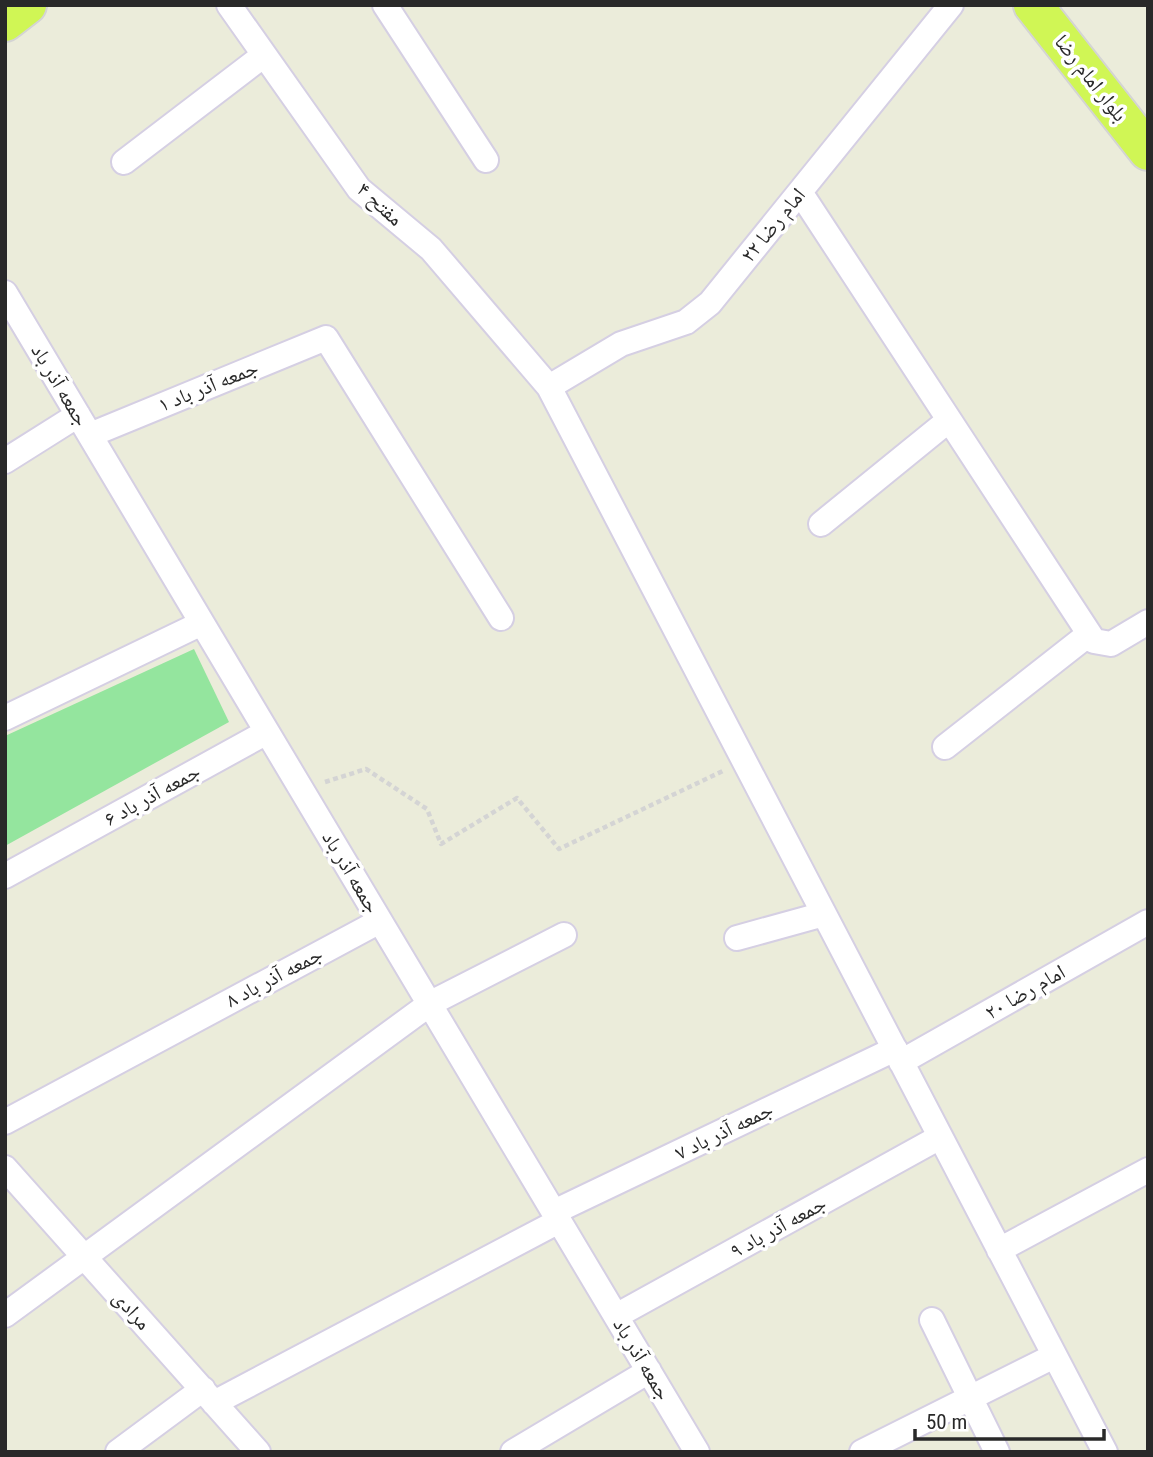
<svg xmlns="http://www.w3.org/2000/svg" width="1153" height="1457" font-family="'Roboto Condensed','Noto Naskh Arabic',sans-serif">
<rect width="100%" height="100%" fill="#ebecda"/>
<!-- green -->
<path fill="#94e59e" d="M 194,649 L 229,722 L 5,846 L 5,736 Z"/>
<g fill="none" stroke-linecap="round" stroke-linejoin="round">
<defs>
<path id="minor" d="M 229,5 L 359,189 L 431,249 L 549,387 L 1105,1452
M 385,5 L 486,160
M 124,162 L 264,55
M 800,192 L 1094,641 L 1111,644 L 1148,622
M 5,293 L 697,1452
M 549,387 L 621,344 L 686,322 L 710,303 L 951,5
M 90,435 L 326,338 L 501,618
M 5,461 L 78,415
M 821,524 L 949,420
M 5,718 L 202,623
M 945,747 L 1089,634
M 5,876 L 267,732
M 737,938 L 824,914
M 901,1062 L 1148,922
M 5,1122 L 380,921
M 5,1168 L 258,1452
M 554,1212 L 895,1049
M 999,1250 L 1148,1170
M 5,1315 L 431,1003 L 564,935
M 616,1316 L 940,1137
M 932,1320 L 997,1452
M 214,1403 L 559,1221
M 118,1452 L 203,1389
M 513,1452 L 649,1371
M 862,1452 L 1054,1356"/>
<path id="primary" d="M 1033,5 L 1148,151
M 5,22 L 27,5"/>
</defs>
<!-- minor casing -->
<use href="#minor" stroke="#d5cfe3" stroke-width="28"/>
<!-- primary casing -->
<use href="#primary" stroke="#d4d4d4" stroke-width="42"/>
<!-- path -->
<path stroke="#d4d4d4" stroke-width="4.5" stroke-dasharray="5 3.5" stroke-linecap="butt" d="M 325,782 L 366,769 L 427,809 L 441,844 L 517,798 L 559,849 L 725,770"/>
<!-- minor -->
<use href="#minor" stroke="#fff" stroke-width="24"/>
<!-- primary -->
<use href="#primary" stroke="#d0f655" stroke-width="38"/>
</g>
<g text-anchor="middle" stroke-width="7" stroke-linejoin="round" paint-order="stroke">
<!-- street labels -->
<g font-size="21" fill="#292929" stroke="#fff">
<text transform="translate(1091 78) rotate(52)" y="7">بلوار امام رضا</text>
<text transform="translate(380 204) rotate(42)" y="7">مفتح ۴</text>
<text transform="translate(773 225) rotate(-51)" y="7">امام رضا ۲۲</text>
<text transform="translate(60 385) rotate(59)" y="7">جمعه آذر باد</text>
<text transform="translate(208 386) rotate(-22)" y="7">جمعه آذر باد ۱</text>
<text transform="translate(152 795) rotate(-29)" y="7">جمعه آذر باد ۶</text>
<text transform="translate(351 872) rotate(59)" y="7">جمعه آذر باد</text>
<text transform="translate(274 977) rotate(-28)" y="7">جمعه آذر باد ۸</text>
<text transform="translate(1025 992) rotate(-30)" y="7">امام رضا ۲۰</text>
<text transform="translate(724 1131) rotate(-26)" y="7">جمعه آذر باد ۷</text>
<text transform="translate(778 1227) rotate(-29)" y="7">جمعه آذر باد ۹</text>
<text transform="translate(132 1310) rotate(48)" y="7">مرادی</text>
<text transform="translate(642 1359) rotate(59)" y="7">جمعه آذر باد</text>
</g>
</g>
<!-- border -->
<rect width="1153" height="1457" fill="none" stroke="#292929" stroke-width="14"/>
<!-- scale -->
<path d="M915 1429v10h189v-10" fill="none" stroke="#292929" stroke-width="3.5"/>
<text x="926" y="1429" font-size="21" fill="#292929" stroke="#ffffff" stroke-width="5" paint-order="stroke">50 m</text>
</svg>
